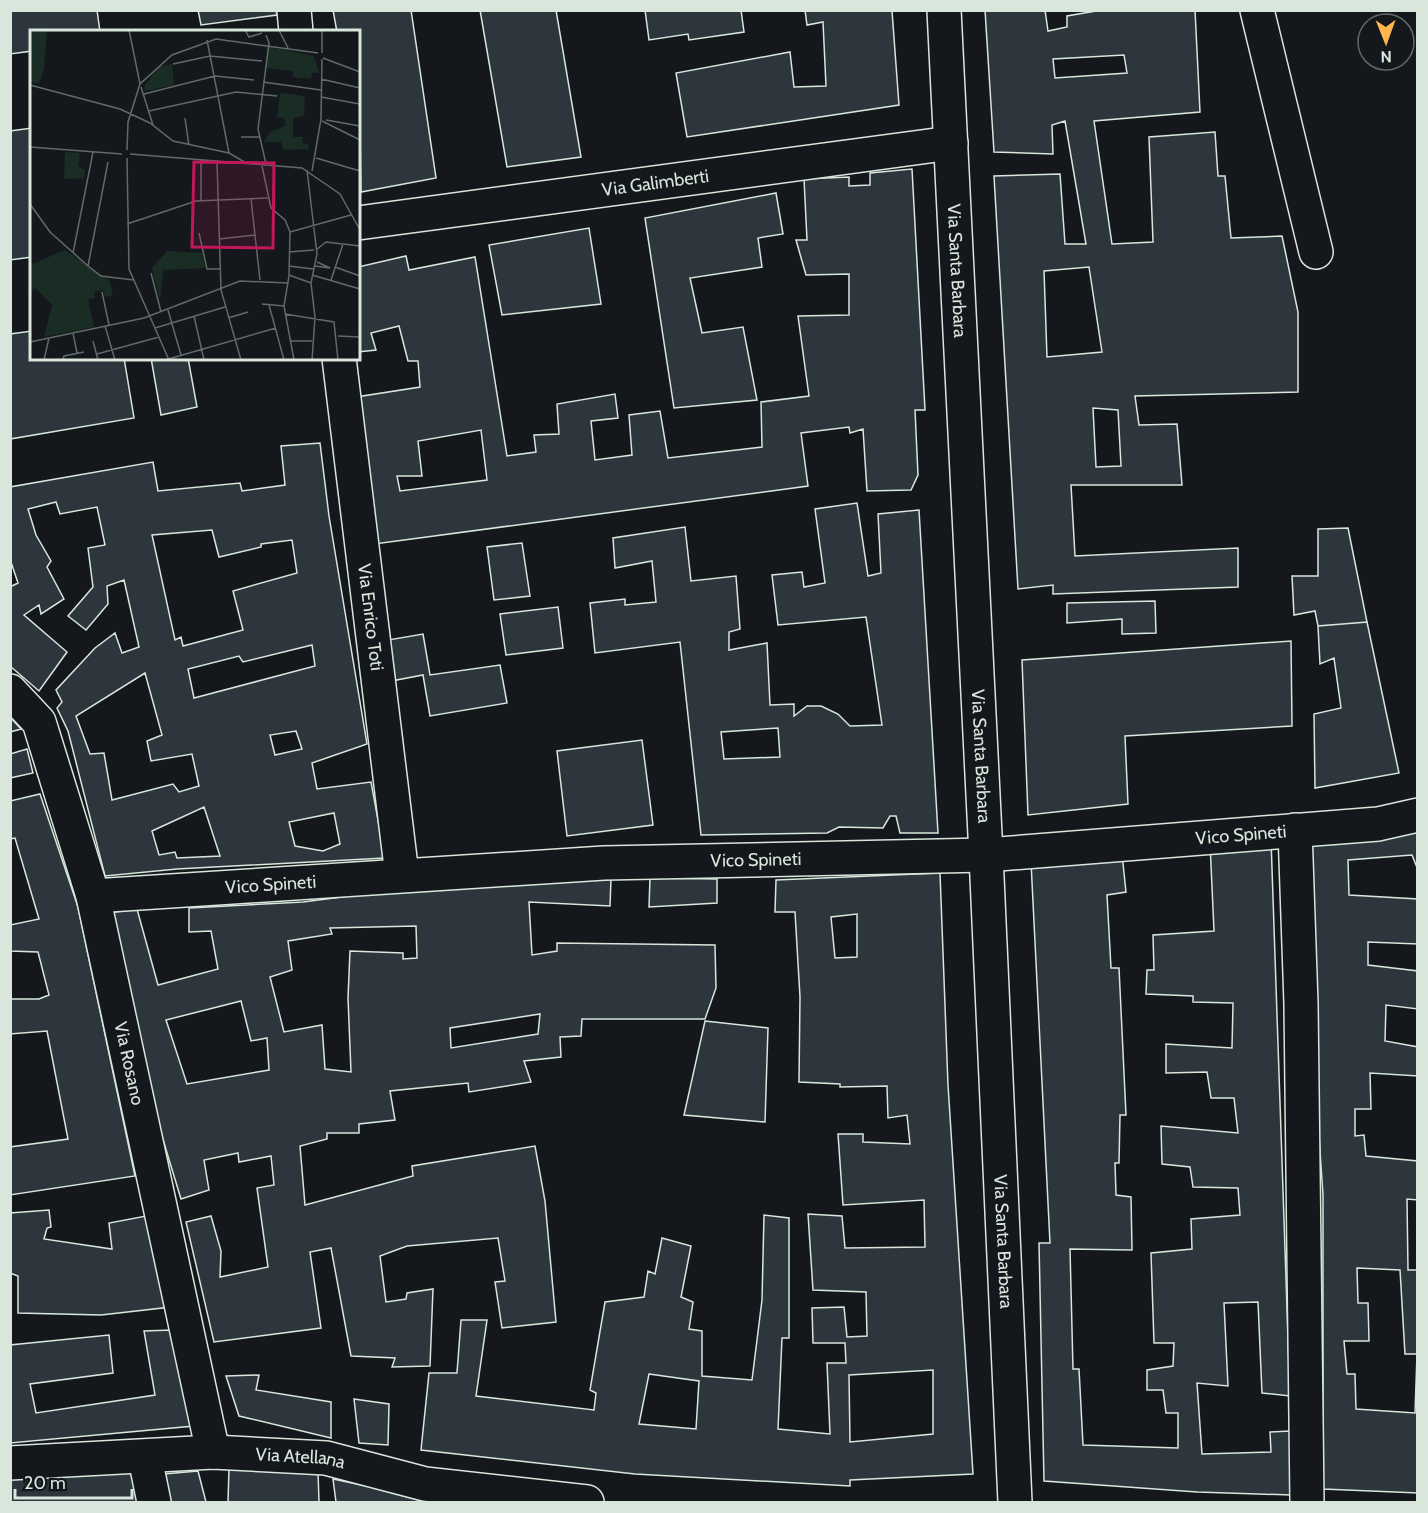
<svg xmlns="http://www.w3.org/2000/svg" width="1428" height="1513" font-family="Cabin,sans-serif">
<rect width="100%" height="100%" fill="#14181c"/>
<!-- building -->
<path fill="#2c363c" stroke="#d8e6dc" stroke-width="1.5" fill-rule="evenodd" d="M 10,10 L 97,10 L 100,32 L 32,32 L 32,51 L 10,54 Z
M 198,10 L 276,10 L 277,15 L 201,25 Z
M 333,10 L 411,10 L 436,178 L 361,192 L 358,32 L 337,32 Z
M 480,10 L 556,10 L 581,157 L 507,167 Z
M 645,10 L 741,10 L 744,32 L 689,40 L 688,34 L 649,40 Z
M 805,10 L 892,11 L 899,105 L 687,137 L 676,73 L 790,52 L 794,87 L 826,86 L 823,22 L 807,25 Z
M 985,10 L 1045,10 L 1048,31 L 1067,27 L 1067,16 L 1102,10 L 1195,10 L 1200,112 L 1094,121 L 1112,244 L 1153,242 L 1149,137 L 1215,132 L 1218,176 L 1225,176 L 1231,238 L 1282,236 L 1298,312 L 1298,392 L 1135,396 L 1139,425 L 1177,424 L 1182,485 L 1071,485 L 1075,556 L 1238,548 L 1238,587 L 1053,594 L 1053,585 L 1018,589 L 994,176 L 1060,174 L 1065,244 L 1086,244 L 1065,121 L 1052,125 L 1053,154 L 994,152 ZM 1124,55 L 1127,73 L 1055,78 L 1053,59 ZM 1089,267 L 1102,352 L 1047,357 L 1044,271 ZM 1093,408 L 1118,410 L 1121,466 L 1096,467 Z
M 32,128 L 32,257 L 10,260 L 10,131 Z
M 912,169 L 925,410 L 915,410 L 918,475 L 911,490 L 867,491 L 863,429 L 850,433 L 849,427 L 801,433 L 808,486 L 367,545 L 350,398 L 420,387 L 418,361 L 408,361 L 399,326 L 371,333 L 376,350 L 358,352 L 358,267 L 406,256 L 409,270 L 475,257 L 507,456 L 536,452 L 534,435 L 559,434 L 557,404 L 615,394 L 618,418 L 591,421 L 595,460 L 632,455 L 629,415 L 660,411 L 668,458 L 762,447 L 761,402 L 809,396 L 798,316 L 849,315 L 849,274 L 806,275 L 796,240 L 807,240 L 804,179 L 849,177 L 849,186 L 870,185 L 870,173 ZM 481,430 L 487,480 L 400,491 L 397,476 L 422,476 L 418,441 Z
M 776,193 L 783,234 L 758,238 L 762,267 L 690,278 L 702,333 L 743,327 L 757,400 L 674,408 L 645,218 Z
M 589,228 L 601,304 L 502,315 L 489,245 Z
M 32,331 L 32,358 L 124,358 L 134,418 L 10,439 L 10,334 Z
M 151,358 L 188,358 L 197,407 L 161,415 Z
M 320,443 L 329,516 L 367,744 L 312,763 L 317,789 L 371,782 L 385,858 L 177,869 L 105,876 L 68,731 L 57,708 L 62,702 L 56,690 L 95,648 L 115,633 L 122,653 L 139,647 L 124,580 L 107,586 L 108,604 L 86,630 L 68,616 L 93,587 L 88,548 L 105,545 L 97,507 L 60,514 L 56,502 L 28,509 L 36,535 L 51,561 L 47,567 L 64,599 L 41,614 L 39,605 L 24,615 L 67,652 L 39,691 L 10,666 L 10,587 L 18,583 L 10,559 L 10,487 L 153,462 L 158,491 L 240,483 L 242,491 L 285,485 L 281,446 ZM 212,530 L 219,557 L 261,547 L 261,544 L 292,540 L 297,573 L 233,591 L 243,630 L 183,646 L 181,637 L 175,640 L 152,535 ZM 312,645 L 315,666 L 194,698 L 188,669 L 239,656 L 243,662 ZM 145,673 L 162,735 L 147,741 L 151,761 L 192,754 L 199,786 L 179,792 L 173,784 L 112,800 L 104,753 L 90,754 L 76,716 ZM 296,731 L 302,749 L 275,755 L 270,735 ZM 204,807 L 220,856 L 177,858 L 175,852 L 159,855 L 152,831 ZM 334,813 L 340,844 L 323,851 L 295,846 L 289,822 Z
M 857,503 L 868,576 L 881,573 L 878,514 L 919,510 L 938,833 L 900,833 L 896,816 L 890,816 L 883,828 L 839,827 L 827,833 L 701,835 L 680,642 L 595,653 L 590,603 L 625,599 L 625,605 L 656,602 L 652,561 L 615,568 L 613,538 L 685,527 L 691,581 L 736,576 L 740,629 L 729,632 L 729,650 L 767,643 L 770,705 L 794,704 L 794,716 L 807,706 L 821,706 L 838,714 L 850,726 L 882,725 L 866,617 L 778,625 L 772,575 L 802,572 L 804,587 L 825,583 L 815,509 ZM 778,728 L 780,757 L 724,759 L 721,732 Z
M 1348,528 L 1367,622 L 1318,626 L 1315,611 L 1294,615 L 1292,576 L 1318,576 L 1318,529 Z
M 522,543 L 530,596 L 494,600 L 487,547 Z
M 1155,601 L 1156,633 L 1122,634 L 1122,619 L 1067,623 L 1067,603 Z
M 558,607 L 563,648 L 506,655 L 500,614 Z
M 1367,622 L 1399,773 L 1315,788 L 1314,714 L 1341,708 L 1334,658 L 1320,664 L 1318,626 Z
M 423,634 L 430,675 L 500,665 L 507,703 L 430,716 L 423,675 L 386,682 L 382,641 Z
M 1291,641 L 1292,726 L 1125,736 L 1128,804 L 1028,815 L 1022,660 Z
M 10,717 L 21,729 L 10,732 Z
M 642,740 L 653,825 L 567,836 L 557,751 Z
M 27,749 L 33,773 L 10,778 L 10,754 Z
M 40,794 L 78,907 L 135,1176 L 10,1195 L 10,1147 L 68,1139 L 47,1031 L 10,1034 L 10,999 L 39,999 L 49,995 L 38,952 L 10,951 L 10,925 L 39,919 L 15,838 L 10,839 L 10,801 Z
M 1418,824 L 1418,870 L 1412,855 L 1348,860 L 1349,895 L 1418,899 L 1418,944 L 1368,942 L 1368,965 L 1418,971 L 1418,1009 L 1386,1005 L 1385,1041 L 1418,1047 L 1418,1076 L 1370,1073 L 1371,1109 L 1355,1109 L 1355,1136 L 1364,1135 L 1366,1156 L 1418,1161 L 1418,1200 L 1407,1199 L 1408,1270 L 1418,1270 L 1418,1493 L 1323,1489 L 1323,1195 L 1316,1093 L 1308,843 ZM 1357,1268 L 1400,1270 L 1405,1354 L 1417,1354 L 1415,1413 L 1356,1409 L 1355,1374 L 1347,1374 L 1344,1341 L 1369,1341 L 1368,1303 L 1358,1303 Z
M 1271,839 L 1290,1396 L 1262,1393 L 1258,1302 L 1224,1303 L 1228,1386 L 1197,1383 L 1202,1454 L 1271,1452 L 1270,1432 L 1290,1431 L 1291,1495 L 1197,1492 L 1044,1481 L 1039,1243 L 1050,1243 L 1031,862 L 1122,854 L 1126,892 L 1107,895 L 1111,968 L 1119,968 L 1126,1115 L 1120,1115 L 1119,1163 L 1115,1163 L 1116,1195 L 1131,1197 L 1132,1250 L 1070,1249 L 1073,1369 L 1079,1369 L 1083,1445 L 1178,1448 L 1178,1413 L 1166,1413 L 1163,1390 L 1147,1390 L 1147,1370 L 1173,1366 L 1174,1343 L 1154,1343 L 1151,1253 L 1192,1249 L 1191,1219 L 1240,1215 L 1238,1188 L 1193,1187 L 1190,1167 L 1162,1164 L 1161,1126 L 1238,1133 L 1234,1098 L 1211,1098 L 1207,1072 L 1166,1073 L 1166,1044 L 1232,1048 L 1233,1003 L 1193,1002 L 1193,996 L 1146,994 L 1147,970 L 1154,970 L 1153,935 L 1214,931 L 1210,843 Z
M 940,873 L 948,1085 L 973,1474 L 850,1480 L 850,1486 L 635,1474 L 421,1450 L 429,1373 L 457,1373 L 461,1320 L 487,1320 L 476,1396 L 594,1410 L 596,1393 L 590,1390 L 605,1302 L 644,1297 L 648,1271 L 655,1274 L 662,1238 L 691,1246 L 681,1297 L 693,1302 L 689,1329 L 702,1331 L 702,1376 L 752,1380 L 762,1300 L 764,1215 L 789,1218 L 789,1338 L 782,1338 L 778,1429 L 830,1434 L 827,1363 L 846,1363 L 845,1343 L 813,1343 L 812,1308 L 844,1307 L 847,1337 L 867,1336 L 866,1292 L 813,1290 L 808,1214 L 842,1216 L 845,1248 L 925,1247 L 924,1200 L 843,1205 L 838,1134 L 863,1134 L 863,1142 L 910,1144 L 907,1115 L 888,1118 L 887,1086 L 840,1087 L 840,1084 L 799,1082 L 800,997 L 795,912 L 775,912 L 776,880 ZM 857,914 L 857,957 L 835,958 L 831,917 ZM 933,1370 L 933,1434 L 850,1442 L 849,1375 ZM 649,1374 L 699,1381 L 696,1429 L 639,1424 Z
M 650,878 L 717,879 L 717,903 L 649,907 Z
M 528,879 L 611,879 L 610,906 L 529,902 L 532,955 L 557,951 L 557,943 L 715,945 L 716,988 L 705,1019 L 582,1019 L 581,1036 L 560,1037 L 561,1057 L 524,1061 L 531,1082 L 469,1092 L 468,1083 L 390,1091 L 395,1120 L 359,1124 L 359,1133 L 327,1133 L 327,1139 L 300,1146 L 305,1205 L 413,1176 L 412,1166 L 535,1146 L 545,1201 L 556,1322 L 502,1328 L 495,1282 L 505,1281 L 498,1238 L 407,1246 L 380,1256 L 386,1302 L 406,1299 L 407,1293 L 433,1289 L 430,1366 L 392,1367 L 395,1358 L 351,1356 L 331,1248 L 310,1252 L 321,1328 L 214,1342 L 186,1222 L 211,1216 L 221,1251 L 220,1277 L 268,1267 L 257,1188 L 274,1185 L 271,1156 L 239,1162 L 238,1153 L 204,1160 L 209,1190 L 181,1199 L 144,1077 L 108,913 L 137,909 L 158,985 L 218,969 L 211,931 L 189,932 L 189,908 L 303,902 L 419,887 ZM 416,926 L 417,958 L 403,959 L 403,953 L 350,951 L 348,998 L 351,1072 L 325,1069 L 322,1025 L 284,1032 L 270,977 L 292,970 L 288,941 L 332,934 L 330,928 ZM 241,1001 L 251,1041 L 267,1038 L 269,1070 L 187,1084 L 166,1020 ZM 540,1014 L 538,1034 L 451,1048 L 450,1028 Z
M 705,1021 L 768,1028 L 765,1122 L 684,1115 Z
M 49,1210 L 51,1227 L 47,1228 L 44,1239 L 112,1249 L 109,1223 L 146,1216 L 171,1307 L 101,1315 L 18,1313 L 18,1276 L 10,1273 L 10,1213 Z
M 172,1330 L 194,1426 L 10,1443 L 10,1345 L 109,1335 L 113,1373 L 30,1384 L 36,1413 L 155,1395 L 144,1331 Z
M 259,1375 L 256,1390 L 331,1402 L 331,1438 L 239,1416 L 226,1376 Z
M 354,1399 L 389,1404 L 388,1445 L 359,1443 Z
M 229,1469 L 318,1471 L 319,1502 L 228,1502 Z
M 198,1471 L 206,1502 L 169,1502 L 164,1474 Z
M 136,1472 L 143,1502 L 10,1502 L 10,1477 Z
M 333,1479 L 371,1487 L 426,1502 L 336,1502 Z"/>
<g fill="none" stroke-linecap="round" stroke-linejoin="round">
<defs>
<g id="minor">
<path d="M 294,10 L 296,32"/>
<path id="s1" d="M 944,10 L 986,855 L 1015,1502"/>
<path d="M 1257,10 L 1316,252"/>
<path id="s2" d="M 358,223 L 951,143"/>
<path id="s3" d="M 339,358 L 402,875"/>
<path id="s4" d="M 10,691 L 39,722 L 93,896 L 213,1452"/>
<path d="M 1295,830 L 1301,1004 L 1307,1502"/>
<path id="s5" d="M 93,896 L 604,863 L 986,855 L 1378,824 L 1418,815"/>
<path d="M 145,1458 L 154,1502"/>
</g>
<g id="major">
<path id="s6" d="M 10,1463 L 213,1452 L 326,1458 L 425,1484 L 587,1502"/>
</g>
</defs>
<!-- minor casing -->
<use href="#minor" stroke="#d8e6dc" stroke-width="36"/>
<!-- major casing -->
<use href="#major" stroke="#d8e6dc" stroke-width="36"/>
<!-- minor -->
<use href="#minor" stroke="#14181c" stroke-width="33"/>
<!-- major -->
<use href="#major" stroke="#14181c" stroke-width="33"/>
</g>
<g text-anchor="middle" stroke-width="4.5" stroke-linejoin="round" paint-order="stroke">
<!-- street labels -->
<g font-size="18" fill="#d8e6dc" stroke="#14181c">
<text dy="6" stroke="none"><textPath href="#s2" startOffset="300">Via Galimberti</textPath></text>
<text dy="6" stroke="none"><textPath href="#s1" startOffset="261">Via Santa Barbara</textPath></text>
<text dy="6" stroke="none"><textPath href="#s3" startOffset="261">Via Enrico Toti</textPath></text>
<text dy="6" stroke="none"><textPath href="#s1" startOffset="747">Via Santa Barbara</textPath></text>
<text dy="6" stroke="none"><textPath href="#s5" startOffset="1150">Vico Spineti</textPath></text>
<text dy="6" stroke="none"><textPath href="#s5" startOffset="664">Vico Spineti</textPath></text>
<text dy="6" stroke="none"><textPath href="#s5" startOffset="178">Vico Spineti</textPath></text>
<text dy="6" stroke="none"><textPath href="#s4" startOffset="396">Via Rosano</textPath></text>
<text dy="6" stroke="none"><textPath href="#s1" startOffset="1233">Via Santa Barbara</textPath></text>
<text dy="6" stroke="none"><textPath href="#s6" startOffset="291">Via Atellana</textPath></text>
</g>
</g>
<!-- overview -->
<g transform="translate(30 30)">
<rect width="330" height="330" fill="#14181c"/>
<path d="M 0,0 L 17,0 L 14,39 L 9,53 L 0,52 ZM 239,17 L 284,26 L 289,43 L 282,43 L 281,49 L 263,47 L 263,41 L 236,38 ZM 142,34 L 144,55 L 114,61 L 115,55 L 129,37 ZM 250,63 L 275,66 L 274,86 L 263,88 L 263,107 L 273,107 L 272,113 L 279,114 L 278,119 L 253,120 L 251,112 L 234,112 L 240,102 L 255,96 L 255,88 L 247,87 ZM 35,122 L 50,123 L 48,136 L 55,140 L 54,148 L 34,149 ZM 35,220 L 79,250 L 83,265 L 75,267 L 73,260 L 64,262 L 65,268 L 58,269 L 64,297 L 14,307 L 22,275 L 5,258 L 0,263 L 0,235 ZM 137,221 L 172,223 L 175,238 L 133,240 L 130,271 L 122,238 Z" fill="#1a2d24"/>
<path fill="none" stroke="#626a69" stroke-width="1.5" d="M 99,0 L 110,54M 215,0 L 219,7 L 232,3M 249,0 L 258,18M 292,0 L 292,23M 177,10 L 199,123M 293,28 L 330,42M 143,34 L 180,26 L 232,31M 291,49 L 330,58M 233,52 L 291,60M 0,55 L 90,79 L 120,93 L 143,111 L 199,123 L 216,133M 111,57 L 123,95M 114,64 L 185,46 L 224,50M 291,67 L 330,74M 119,81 L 206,62 L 247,66M 155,88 L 159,116M 296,90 L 330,96M 292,91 L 330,110M 211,107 L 230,107M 0,117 L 92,124M 97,120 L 98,92 L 110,54 L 142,25 L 186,9 L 288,23M 100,124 L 272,138 L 310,164 L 330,200M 97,128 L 99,239 L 139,330M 286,128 L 330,141M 171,130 L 171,170M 187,132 L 191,260 L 211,330M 236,134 L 228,99 L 239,13 L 236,5M 232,136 L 241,178 L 255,190 L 260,202 L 259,246 L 254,276 L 264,330M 277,140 L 287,224 L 281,253 L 285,287 L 282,330M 282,141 L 291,89 L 292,29M 221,169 L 230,250M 0,174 L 20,202 L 58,236 L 71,246 L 104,250M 97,194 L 166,171 L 238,168M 260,202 L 321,185M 169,203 L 177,239 L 190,239M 189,209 L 225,205M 286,220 L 296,212 L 330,216M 259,222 L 284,220M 43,223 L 63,122M 58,236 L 78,132M 259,236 L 283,239M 285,236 L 300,238 L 287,232M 305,237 L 330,246M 121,243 L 131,282M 259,245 L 281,253M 282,245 L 330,259M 301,250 L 313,214M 72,262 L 79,295M 232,274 L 254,276M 239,275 L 254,330M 138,280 L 151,325M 255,284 L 304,292 L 308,330M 164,286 L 174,330M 198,288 L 218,282M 75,296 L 85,330M 125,298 L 195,277M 43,303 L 47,323M 308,306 L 330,307M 63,311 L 68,330M 260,311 L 282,311M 0,312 L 114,288 L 210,251 L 258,253M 67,324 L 129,307M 14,330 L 19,308M 33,330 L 34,326 L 54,322M 135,330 L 246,298"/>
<path fill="#c2185b" fill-opacity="0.15" stroke="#c2185b" stroke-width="3" d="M 164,132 L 244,133 L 243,218 L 162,217 Z"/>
<rect width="330" height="330" fill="none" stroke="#d8e6dc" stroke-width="3"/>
</g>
<!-- border -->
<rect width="1428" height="1513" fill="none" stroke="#d8e6dc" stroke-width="24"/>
<!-- north arrow -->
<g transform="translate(1386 42) rotate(179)"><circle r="28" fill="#14181c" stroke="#626a69" stroke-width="1.5"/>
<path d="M0-4.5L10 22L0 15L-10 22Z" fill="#ffb74d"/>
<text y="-9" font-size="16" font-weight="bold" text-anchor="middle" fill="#d8e6dc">N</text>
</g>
<!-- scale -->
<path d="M15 1489v9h117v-9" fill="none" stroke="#d8e6dc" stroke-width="3"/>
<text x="24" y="1489" font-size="18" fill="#d8e6dc" stroke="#14181c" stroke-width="4.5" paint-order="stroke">20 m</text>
</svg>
